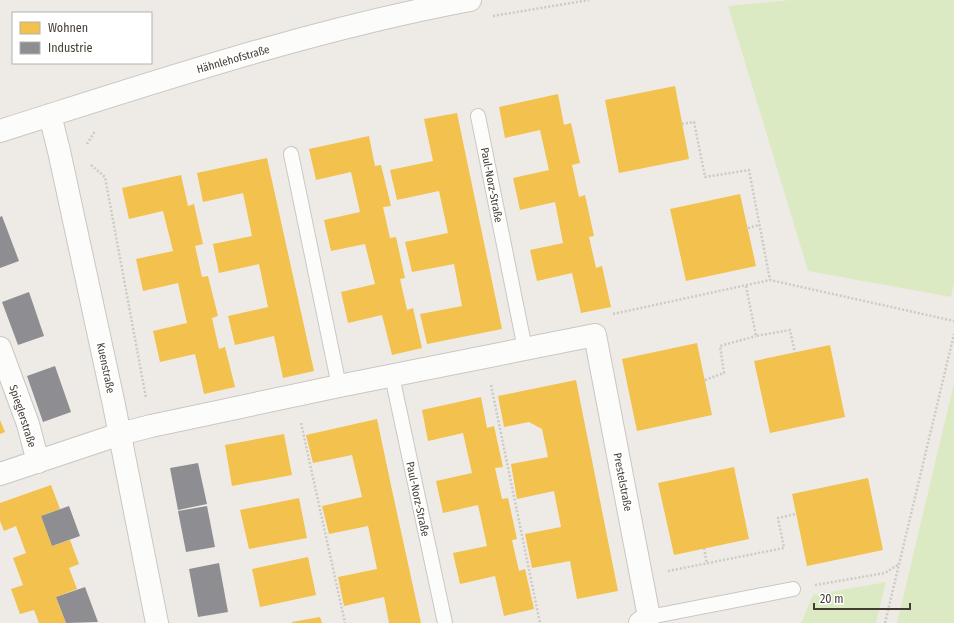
<svg xmlns="http://www.w3.org/2000/svg" width="954" height="623" font-family="'Fira Sans Condensed',sans-serif">
<rect width="100%" height="100%" fill="#eeebe6"/>
<!-- green -->
<path fill="#dceac3" d="M 790,0 L 954,0 L 954,282 L 951,297 L 808,271 L 728,6 Z
M 954,383 L 954,623 L 897,623 Z
M 886,582 L 876,623 L 801,623 L 813,595 Z"/>
<!-- homes -->
<path fill="#f2c14e" d="M 675,86 L 689,159 L 619,173 L 605,100 Z
M 558,94 L 564,125 L 571,123 L 580,163 L 572,165 L 579,197 L 585,195 L 594,236 L 589,237 L 596,268 L 602,266 L 611,307 L 581,313 L 572,273 L 537,281 L 530,250 L 563,243 L 555,202 L 520,210 L 513,178 L 549,170 L 540,130 L 505,138 L 499,107 Z
M 457,113 L 502,329 L 427,344 L 420,314 L 462,306 L 454,264 L 412,272 L 405,242 L 448,233 L 439,191 L 397,200 L 390,170 L 433,161 L 424,119 Z
M 369,136 L 375,166 L 381,165 L 391,206 L 383,207 L 390,238 L 396,237 L 405,278 L 400,279 L 407,310 L 413,308 L 422,348 L 392,355 L 382,315 L 348,323 L 341,292 L 375,284 L 365,244 L 331,251 L 324,220 L 360,212 L 351,172 L 316,180 L 309,149 Z
M 267,158 L 314,371 L 283,378 L 274,336 L 235,345 L 228,316 L 268,307 L 259,264 L 219,273 L 213,244 L 252,236 L 243,193 L 203,202 L 197,173 Z
M 181,175 L 188,206 L 194,204 L 203,244 L 195,246 L 202,277 L 208,276 L 218,316 L 212,318 L 219,349 L 225,347 L 235,387 L 204,394 L 195,354 L 160,362 L 153,331 L 187,323 L 178,283 L 143,291 L 136,259 L 173,251 L 163,211 L 129,219 L 122,188 Z
M 740,194 L 756,266 L 686,281 L 670,209 Z
M 697,343 L 712,415 L 637,431 L 622,359 Z
M 830,345 L 845,417 L 770,433 L 754,361 Z
M 576,380 L 618,591 L 577,599 L 570,561 L 532,568 L 525,534 L 561,527 L 554,491 L 517,499 L 511,464 L 548,457 L 542,429 L 529,422 L 504,427 L 498,396 Z
M 481,397 L 487,428 L 494,426 L 503,467 L 495,468 L 502,499 L 508,498 L 517,539 L 512,540 L 519,571 L 525,569 L 534,609 L 504,616 L 495,576 L 460,584 L 453,553 L 487,546 L 478,505 L 443,513 L 436,481 L 472,473 L 463,433 L 428,441 L 422,410 Z
M 377,419 L 392,490 L 421,623 L 389,623 L 384,597 L 344,606 L 338,577 L 377,569 L 368,526 L 329,534 L 322,506 L 362,497 L 352,455 L 313,463 L 306,435 Z
M 0,420 L 5,432 L 0,434 Z
M 284,434 L 292,475 L 232,486 L 225,445 Z
M 734,467 L 749,539 L 674,555 L 658,483 Z
M 868,478 L 883,550 L 807,566 L 792,494 Z
M 51,485 L 60,509 L 41,516 L 52,546 L 70,540 L 79,564 L 69,568 L 77,589 L 56,597 L 66,623 L 39,623 L 34,610 L 20,614 L 11,589 L 23,585 L 13,558 L 26,553 L 16,526 L 4,531 L 0,521 L 0,503 Z
M 299,498 L 307,538 L 249,549 L 240,510 Z
M 308,557 L 316,595 L 260,607 L 252,569 Z
M 320,617 L 322,623 L 292,623 L 292,622 Z"/>
<!-- industry -->
<path fill="#8d8d92" d="M 2,216 L 19,261 L 0,268 L 0,217 Z
M 29,292 L 44,336 L 18,345 L 2,302 Z
M 55,366 L 71,412 L 43,422 L 27,376 Z
M 198,463 L 207,504 L 178,510 L 170,468 Z
M 69,506 L 80,536 L 52,546 L 41,516 Z
M 207,506 L 215,547 L 186,552 L 178,511 Z
M 219,563 L 228,612 L 198,617 L 189,569 Z
M 85,587 L 98,622 L 66,623 L 56,597 Z"/>
<g fill="none" stroke-linecap="round" stroke-linejoin="round">
<defs>
<path id="lane" d="M 478,116 L 525,349
M 291,154 L 339,386
M 392,376 L 445,623
M 649,617 L 793,589"/>
<path id="street" d="M 50,115 L 59,151 L 114,405 L 157,623
M 0,131 C 155,82 310,30 470,0
M 0,348 L 28,424 L 38,462
M 0,474 L 120,434 L 151,426 L 339,386 L 595,335 L 649,617 L 640,623"/>
</defs>
<!-- lane casing -->
<use href="#lane" stroke="#cac7c2" stroke-width="16"/>
<!-- street casing -->
<use href="#street" stroke="#cac7c2" stroke-width="24"/>
<!-- path -->
<path stroke="#cccac6" stroke-width="2.5" stroke-dasharray="2 2" stroke-linecap="butt" d="M 493,16 L 589,0
M 682,124 L 694,122 L 705,177 L 749,170 L 770,280
M 87,144 L 95,131
M 91,165 L 105,177 L 146,398
M 748,228 L 759,225
M 746,286 L 756,336 L 790,330 L 795,353
M 613,314 L 770,280 L 954,321
M 705,380 L 724,373 L 720,346 L 756,336
M 491,385 L 540,623
M 301,423 L 345,623
M 704,548 L 707,564
M 668,571 L 784,548 L 778,518 L 796,514
M 815,585 L 885,573 L 899,564
M 885,623 L 954,334"/>
<!-- lane -->
<use href="#lane" stroke="#fcfcfb" stroke-width="14"/>
<!-- street -->
<use href="#street" stroke="#fcfcfb" stroke-width="22"/>
</g>
<g text-anchor="middle" stroke-width="4" stroke-linejoin="round" paint-order="stroke">
<!-- street labels -->
<g font-size="11" fill="#433c32" stroke="#fff">
<text transform="translate(233 59) rotate(-16)" y="4">Hähnlehofstraße</text>
<text transform="translate(492 185) rotate(79)" y="4">Paul-Norz-Straße</text>
<text transform="translate(106 368) rotate(78)" y="4">Kuenstraße</text>
<text transform="translate(23 416) rotate(72)" y="4">Spieglerstraße</text>
<text transform="translate(623 482) rotate(79)" y="4">Prestelstraße</text>
<text transform="translate(418 499) rotate(78)" y="4">Paul-Norz-Straße</text>
</g>
</g>
<!-- legend -->
<rect x="12" y="12" width="140" height="52" fill="#ffffff" stroke="#b4b1ad"/>
<rect x="20" y="22" width="20" height="12" fill="#f2c14e" stroke="#b4b1ad"/>
<text x="48" y="32" font-size="12" fill="#433c32">Wohnen</text>
<rect x="20" y="42" width="20" height="12" fill="#8d8d92" stroke="#b4b1ad"/>
<text x="48" y="52" font-size="12" fill="#433c32">Industrie</text>
<!-- scale -->
<path d="M814 603v6h96v-6" fill="none" stroke="#433c32" stroke-width="2"/>
<text x="820" y="603" font-size="12" fill="#433c32" stroke="#ffffff" stroke-width="3" paint-order="stroke">20 m</text>
</svg>
